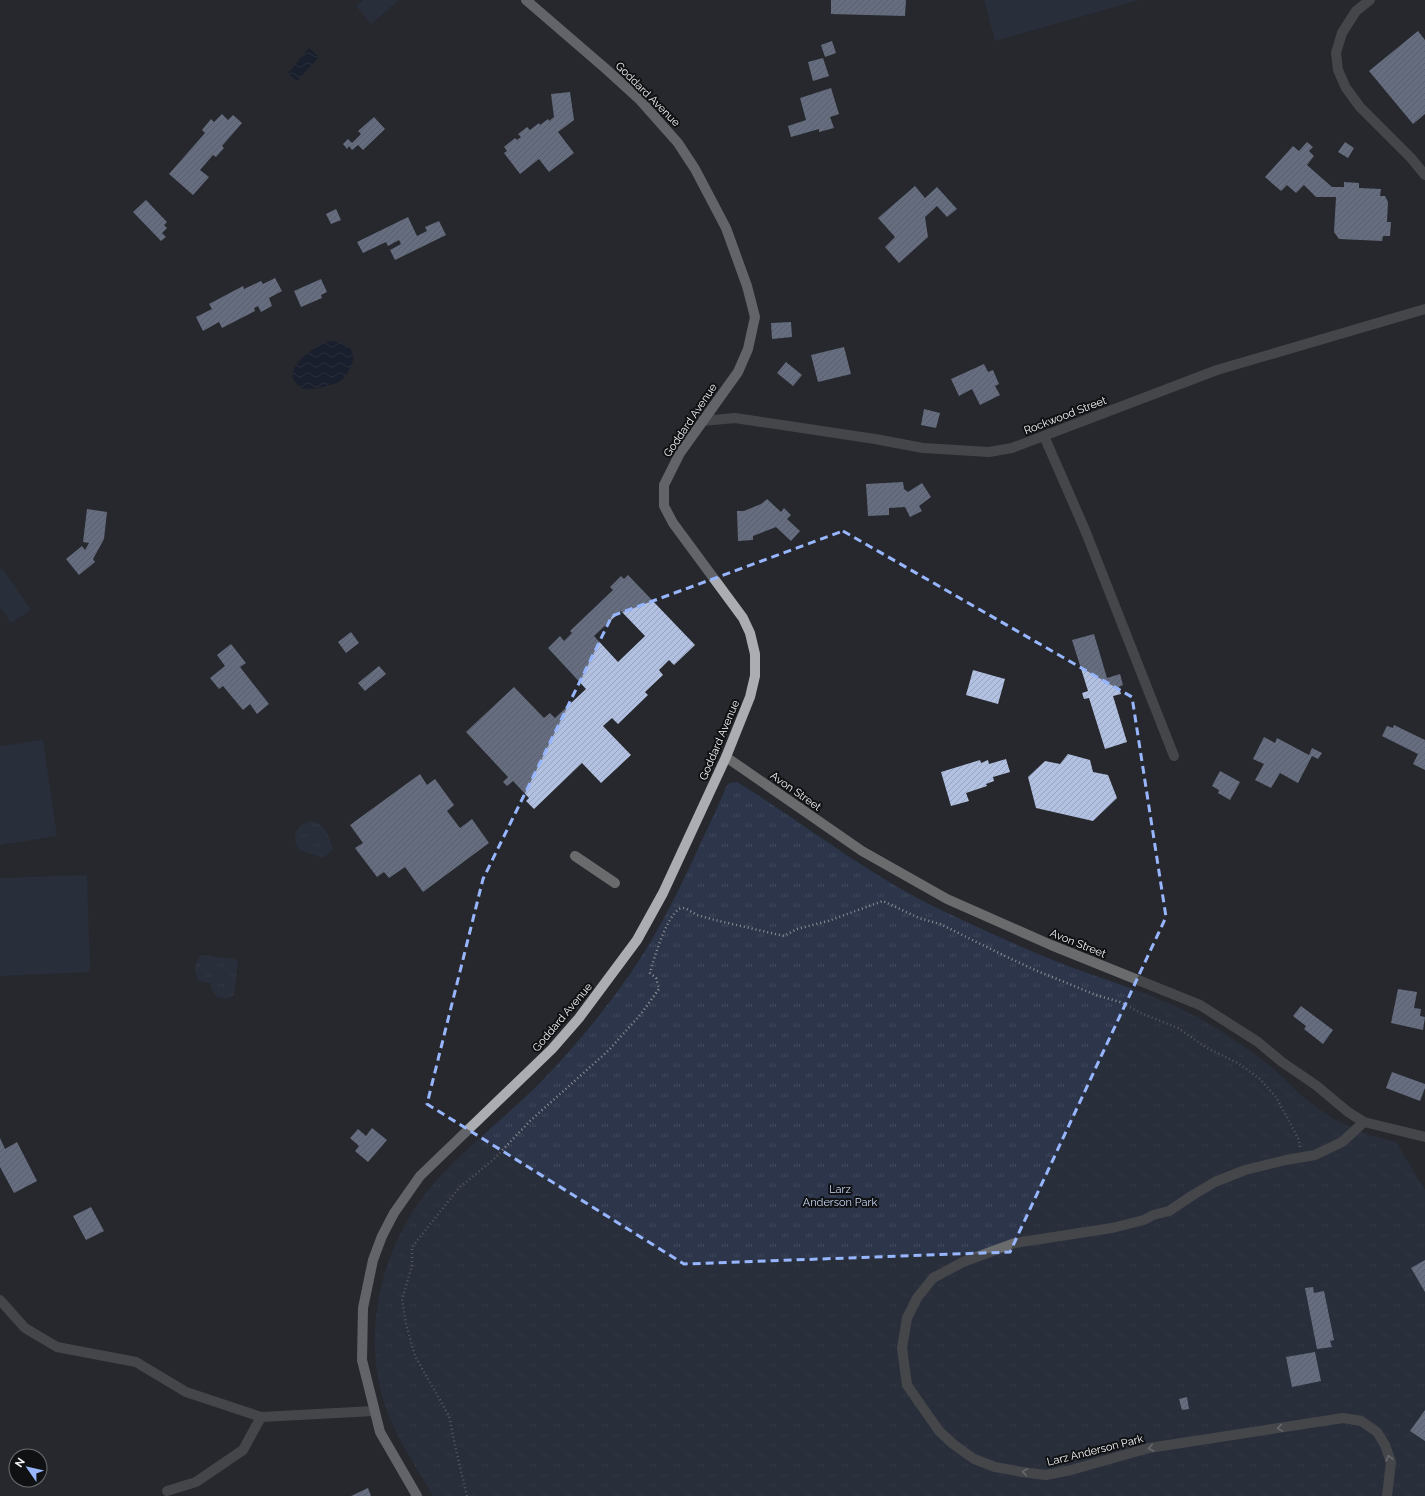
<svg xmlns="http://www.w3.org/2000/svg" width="1425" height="1496" font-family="Raleway,sans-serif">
<defs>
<pattern id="grass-tufts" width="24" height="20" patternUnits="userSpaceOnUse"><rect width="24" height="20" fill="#2c354a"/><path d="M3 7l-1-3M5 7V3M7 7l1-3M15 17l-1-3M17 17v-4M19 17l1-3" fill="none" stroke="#41495c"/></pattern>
<pattern id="water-waves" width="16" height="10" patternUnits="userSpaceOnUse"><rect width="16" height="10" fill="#0b142c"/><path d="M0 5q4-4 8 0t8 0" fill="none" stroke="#2f374b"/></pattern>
<pattern id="building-hatch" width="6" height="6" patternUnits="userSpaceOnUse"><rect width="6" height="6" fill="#b2c1e2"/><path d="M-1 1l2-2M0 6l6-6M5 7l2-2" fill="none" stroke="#98a3bc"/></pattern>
</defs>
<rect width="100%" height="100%" fill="#26282d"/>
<!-- grass -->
<path fill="url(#grass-tufts)" d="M 737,782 C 805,824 867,874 939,909 C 985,931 1031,952 1079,970 C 1118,984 1158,996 1195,1016 C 1220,1029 1243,1045 1265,1062 C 1281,1074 1294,1090 1310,1102 C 1335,1123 1365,1135 1396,1142 L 1425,1190 L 1425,1496 L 433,1496 C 417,1468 398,1441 387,1411 C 359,1334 381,1243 435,1182 C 472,1141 519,1107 556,1066 C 587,1032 617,995 642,956 C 665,919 684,880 702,840 C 710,823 719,805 726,787 L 730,783 Z
M 310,821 C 326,823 329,837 333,850 L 322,858 L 300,850 C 290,838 296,825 310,821 Z
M 200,955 L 235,959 L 238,962 L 234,995 L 227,999 L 217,997 L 212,990 L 210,983 L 199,981 C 193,969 194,967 200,955 Z"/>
<!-- garden -->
<path fill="#2c354a" d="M 363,0 L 399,0 L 371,24 L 356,6 Z
M 984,0 L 1139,0 L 995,41 Z
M 2,568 L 31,610 L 11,623 L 0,607 L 0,570 Z
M 43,740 L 57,836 L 0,845 L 0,746 Z
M 87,875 L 90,972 L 0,976 L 0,878 Z"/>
<!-- water -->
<path fill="url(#water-waves)" d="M 309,48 L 319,57 L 297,81 L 288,73 Z
M 330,341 C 348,342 360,352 349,370 C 347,374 343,379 339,382 C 333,385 316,389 309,389 C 304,389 301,388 298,385 C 279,370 316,344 330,341 Z"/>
<!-- building -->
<path fill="url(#building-hatch)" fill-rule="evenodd" d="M 831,0 L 906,0 L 905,16 L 831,14 Z
M 1418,31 L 1425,40 L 1425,114 L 1413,124 L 1369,71 Z
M 832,41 L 836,53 L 825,57 L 821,45 Z
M 823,58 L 829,76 L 813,81 L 808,62 Z
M 831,88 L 839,114 L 830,117 L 834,128 L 819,132 L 819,129 L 791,137 L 788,126 L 806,120 L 800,98 Z
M 570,92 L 574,120 L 558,132 L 574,153 L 549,172 L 539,159 L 520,174 L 504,153 L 507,151 L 504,147 L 515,138 L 517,140 L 521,137 L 518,134 L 527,127 L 530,130 L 539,123 L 540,125 L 548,119 L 549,121 L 554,117 L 551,94 Z
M 222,114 L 228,120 L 233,115 L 242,123 L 222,146 L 224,148 L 216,157 L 213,155 L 200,170 L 209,177 L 193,195 L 169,174 L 205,133 L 202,130 L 211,119 L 214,122 Z
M 374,117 L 385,129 L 363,150 L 358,145 L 352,150 L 349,146 L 347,149 L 343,144 L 348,139 L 352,143 L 361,134 L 358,131 Z
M 1307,142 L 1313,147 L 1309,151 L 1314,156 L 1307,165 L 1332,187 L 1344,187 L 1344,182 L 1359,183 L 1359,188 L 1381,189 L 1380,196 L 1385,196 L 1388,202 L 1387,222 L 1391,222 L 1390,236 L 1383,236 L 1382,241 L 1339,239 L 1334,232 L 1336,197 L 1316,197 L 1304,185 L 1296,193 L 1287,185 L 1281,191 L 1265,177 L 1293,146 L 1299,151 Z
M 1345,142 L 1354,148 L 1348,158 L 1338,152 Z
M 915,186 L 925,198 L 937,187 L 957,209 L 947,217 L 937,206 L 925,217 L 928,237 L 899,263 L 885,247 L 895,237 L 878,218 Z
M 146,200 L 167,222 L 164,225 L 167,228 L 162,233 L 166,237 L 161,241 L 133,212 Z
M 336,209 L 341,220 L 331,224 L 326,214 Z
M 408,217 L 417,236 L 427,231 L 425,227 L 439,221 L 446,235 L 395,260 L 390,250 L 401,244 L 399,240 L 388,246 L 386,242 L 363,253 L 357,242 Z
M 275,278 L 282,291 L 269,298 L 272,306 L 261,312 L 258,306 L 254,308 L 255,311 L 222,328 L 219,322 L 203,331 L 196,317 L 212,309 L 209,304 L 243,286 L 244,289 L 261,281 L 263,284 Z
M 321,279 L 327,292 L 321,295 L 322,298 L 301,307 L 294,291 Z
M 791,322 L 792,337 L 772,339 L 771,323 Z
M 844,347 L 851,374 L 818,382 L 811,355 Z
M 786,362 L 802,375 L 793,386 L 777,373 Z
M 984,364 L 988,372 L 993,370 L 999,384 L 995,386 L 1000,395 L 980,405 L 972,389 L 959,396 L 951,379 Z
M 924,409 L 940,413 L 936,428 L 921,425 Z
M 903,482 L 904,489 L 908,492 L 922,483 L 931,497 L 919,506 L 922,511 L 910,517 L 905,507 L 889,508 L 889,515 L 868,516 L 866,484 Z
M 767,499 L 781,512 L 784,508 L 791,515 L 787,519 L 800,531 L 791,541 L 776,527 L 753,536 L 753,540 L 738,541 L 737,511 L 744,511 L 761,504 Z
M 87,509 L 107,512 L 104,539 L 93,559 L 95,562 L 79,575 L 66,559 L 82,546 L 85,550 L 89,543 L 83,542 Z
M 628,575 L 695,645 L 674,665 L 669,660 L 659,670 L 663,675 L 645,692 L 648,695 L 618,724 L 612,718 L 603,726 L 631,755 L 601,783 L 582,763 L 534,809 L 526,801 L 529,798 L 513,781 L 507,786 L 503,782 L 508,777 L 466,732 L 514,687 L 544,718 L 550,713 L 555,718 L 586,689 L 548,648 L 560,636 L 564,641 L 572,633 L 570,631 L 613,590 L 610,587 L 621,576 L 624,579 ZM 621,611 L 645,636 L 618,662 L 594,636 Z
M 351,632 L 359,643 L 346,653 L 338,642 Z
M 1094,634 L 1107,678 L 1120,674 L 1123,685 L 1119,687 L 1121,694 L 1113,696 L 1127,742 L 1105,749 L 1089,698 L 1084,699 L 1082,693 L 1088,691 L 1072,640 Z
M 231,644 L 246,663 L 240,667 L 269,704 L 257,714 L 250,704 L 243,710 L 223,686 L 219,689 L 210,678 L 225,666 L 217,655 Z
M 379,666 L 386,674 L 365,691 L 358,683 Z
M 973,670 L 1005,679 L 998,704 L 966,695 Z
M 1394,725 L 1425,740 L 1425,770 L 1413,764 L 1418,754 L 1382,736 L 1387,726 L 1393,728 Z
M 1264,737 L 1275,743 L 1277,738 L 1309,755 L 1312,748 L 1322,753 L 1318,759 L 1312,756 L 1298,783 L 1280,773 L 1271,788 L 1255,780 L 1264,764 L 1253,759 Z
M 1068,754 L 1090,760 L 1093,772 L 1108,775 L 1117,798 L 1093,821 L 1036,808 L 1028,777 L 1045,761 L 1060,764 Z
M 1006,759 L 1010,772 L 993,777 L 994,781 L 986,784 L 987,786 L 966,793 L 969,801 L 951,806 L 941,772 L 980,760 L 981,763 L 988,760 L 989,764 Z
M 1220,771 L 1240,782 L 1230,800 L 1218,793 L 1219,790 L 1212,786 Z
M 420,774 L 427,785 L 435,779 L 454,805 L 447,811 L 460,828 L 472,819 L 489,843 L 423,892 L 405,867 L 389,878 L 384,872 L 377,877 L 355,848 L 363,843 L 350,825 Z
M 1398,989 L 1417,992 L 1414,1008 L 1421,1009 L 1420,1016 L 1425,1017 L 1423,1030 L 1391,1023 Z
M 1301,1006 L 1333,1030 L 1323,1044 L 1304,1029 L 1306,1026 L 1293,1016 Z
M 1392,1072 L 1425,1084 L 1425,1088 L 1420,1101 L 1386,1088 Z
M 372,1128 L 387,1140 L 368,1162 L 355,1151 L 359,1146 L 350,1138 L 358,1129 L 366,1136 Z
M 0,1138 L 5,1149 L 17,1142 L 37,1181 L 14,1193 L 0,1167 Z
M 91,1207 L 104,1231 L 86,1240 L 73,1216 Z
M 1425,1260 L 1425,1292 L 1411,1268 Z
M 1313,1287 L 1314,1293 L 1324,1291 L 1334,1340 L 1330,1341 L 1332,1347 L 1317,1349 L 1305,1288 Z
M 1315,1352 L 1321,1381 L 1292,1387 L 1286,1357 Z
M 1187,1397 L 1189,1409 L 1182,1410 L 1179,1399 Z
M 1425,1410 L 1425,1441 L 1410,1431 Z
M 368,1488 L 371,1496 L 351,1496 Z"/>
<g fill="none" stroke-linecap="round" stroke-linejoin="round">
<!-- path -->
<path stroke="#8f9094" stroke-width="2.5" stroke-dasharray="1 3" stroke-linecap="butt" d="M 467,1496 L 456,1450 L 449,1416 L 415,1356 L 406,1324 L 402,1299 L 412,1266 L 412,1247 L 459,1188 L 494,1159 L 530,1121 L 609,1050 L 641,1014 L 659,989 L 656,978 L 650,973 C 654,958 666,918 679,909 C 681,908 683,908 685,908 L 697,915 L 715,920 L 784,936 L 797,929 L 828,921 L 883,901 L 919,918 L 940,924 L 1005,956 L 1035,970 L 1096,995 L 1120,1002 L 1143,1014 L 1178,1028 L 1207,1048 L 1238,1063 L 1260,1079 L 1276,1097 L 1299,1140 L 1300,1147"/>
<!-- minor -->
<path stroke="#6a6b6d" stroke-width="10" d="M 1370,0 L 1356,11 L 1342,33 L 1336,53 L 1338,70 L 1346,88 L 1360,107 L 1411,158 L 1425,175
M 702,421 L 735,418 L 875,439 L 923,448 L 989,452 L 1012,448 L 1217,370 L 1425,309
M 1044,436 L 1085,530 L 1174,756
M 726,757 L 862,851 L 947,899 L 1051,945 L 1200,1005 L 1258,1042 L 1282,1062 L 1317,1086 L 1348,1112 L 1364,1122 L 1425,1137
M 575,856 L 615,883
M 1364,1122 L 1342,1142 L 1315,1155 L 1286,1160 L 1245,1170 L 1215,1182 L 1193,1195 L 1169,1211 L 1153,1215 L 1144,1220 L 1112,1228 L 1015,1243 L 963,1262 L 933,1278 L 917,1298 L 907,1318 L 902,1348 L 907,1385 L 939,1431 L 953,1444 L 974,1459 L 995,1467 L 1022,1472 L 1046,1475 L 1071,1470 L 1149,1448 L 1343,1418 L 1361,1421 L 1377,1432 L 1385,1445 L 1391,1462 L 1387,1496
M 0,1300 L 25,1328 L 57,1347 L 136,1362 L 186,1392 L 261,1417 L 243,1450 L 196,1482 L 167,1491
M 261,1417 L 374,1411"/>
<!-- major -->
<path stroke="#abadb2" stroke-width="10" d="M 417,1496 L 380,1432 L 362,1360 L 363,1308 L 373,1260 L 382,1236 L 394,1213 L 420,1176 L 552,1049 L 579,1018 L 637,940 L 663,893 L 726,757 L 750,697 L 755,676 L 755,654 L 750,633 L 743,618 L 673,523 L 664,506 L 664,485 L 680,453 L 738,372 L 748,349 L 755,317 L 747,286 L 726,228 L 695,169 L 678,143 L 639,99 L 606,69 L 526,0"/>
</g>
<!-- one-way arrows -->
<defs><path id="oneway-chevron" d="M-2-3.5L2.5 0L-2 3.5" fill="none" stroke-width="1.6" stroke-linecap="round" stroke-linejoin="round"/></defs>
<g stroke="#b5b6b9">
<use href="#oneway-chevron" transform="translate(1280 1428) rotate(171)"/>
<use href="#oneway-chevron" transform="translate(1151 1448) rotate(169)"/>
<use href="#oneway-chevron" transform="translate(1389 1458) rotate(-105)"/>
<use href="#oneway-chevron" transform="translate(1025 1472) rotate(-172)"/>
</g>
<!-- marked area -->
<path d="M0 0H1425V1496H0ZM 843,531 L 1132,697 L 1166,917 L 1010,1252 L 684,1264 L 427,1104 L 483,879 L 612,616 Z" fill="#26282d" fill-opacity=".55" fill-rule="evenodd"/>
<path fill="none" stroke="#97b6fd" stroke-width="3" stroke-dasharray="8 5" stroke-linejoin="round" d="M 843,531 L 1132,697 L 1166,917 L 1010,1252 L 684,1264 L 427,1104 L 483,879 L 612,616 Z"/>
<g text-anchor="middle" stroke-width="4" stroke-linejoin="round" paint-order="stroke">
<!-- street labels -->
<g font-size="11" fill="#f3f4f7" stroke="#101113">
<text transform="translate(648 94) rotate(45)" y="4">Goddard Avenue</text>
<text transform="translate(1065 415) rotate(-21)" y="4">Rockwood Street</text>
<text transform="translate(690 420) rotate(-56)" y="4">Goddard Avenue</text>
<text transform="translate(719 740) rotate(-67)" y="4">Goddard Avenue</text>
<text transform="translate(796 791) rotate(35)" y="4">Avon Street</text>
<text transform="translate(1078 943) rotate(22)" y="4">Avon Street</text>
<text transform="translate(562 1017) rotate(-50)" y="4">Goddard Avenue</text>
<text transform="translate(1095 1450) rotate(-14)" y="4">Larz Anderson Park</text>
</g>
<!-- park labels -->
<g font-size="11" fill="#c8d7f8" stroke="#101113">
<text x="840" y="1193">Larz<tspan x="840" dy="13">Anderson Park</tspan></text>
</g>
</g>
<!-- north arrow -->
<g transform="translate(28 1468) rotate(304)"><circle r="19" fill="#101113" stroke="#6b6c6e"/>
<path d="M0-3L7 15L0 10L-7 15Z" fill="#97b6fd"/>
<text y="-6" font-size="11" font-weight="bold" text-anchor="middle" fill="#f3f4f7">N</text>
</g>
</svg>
